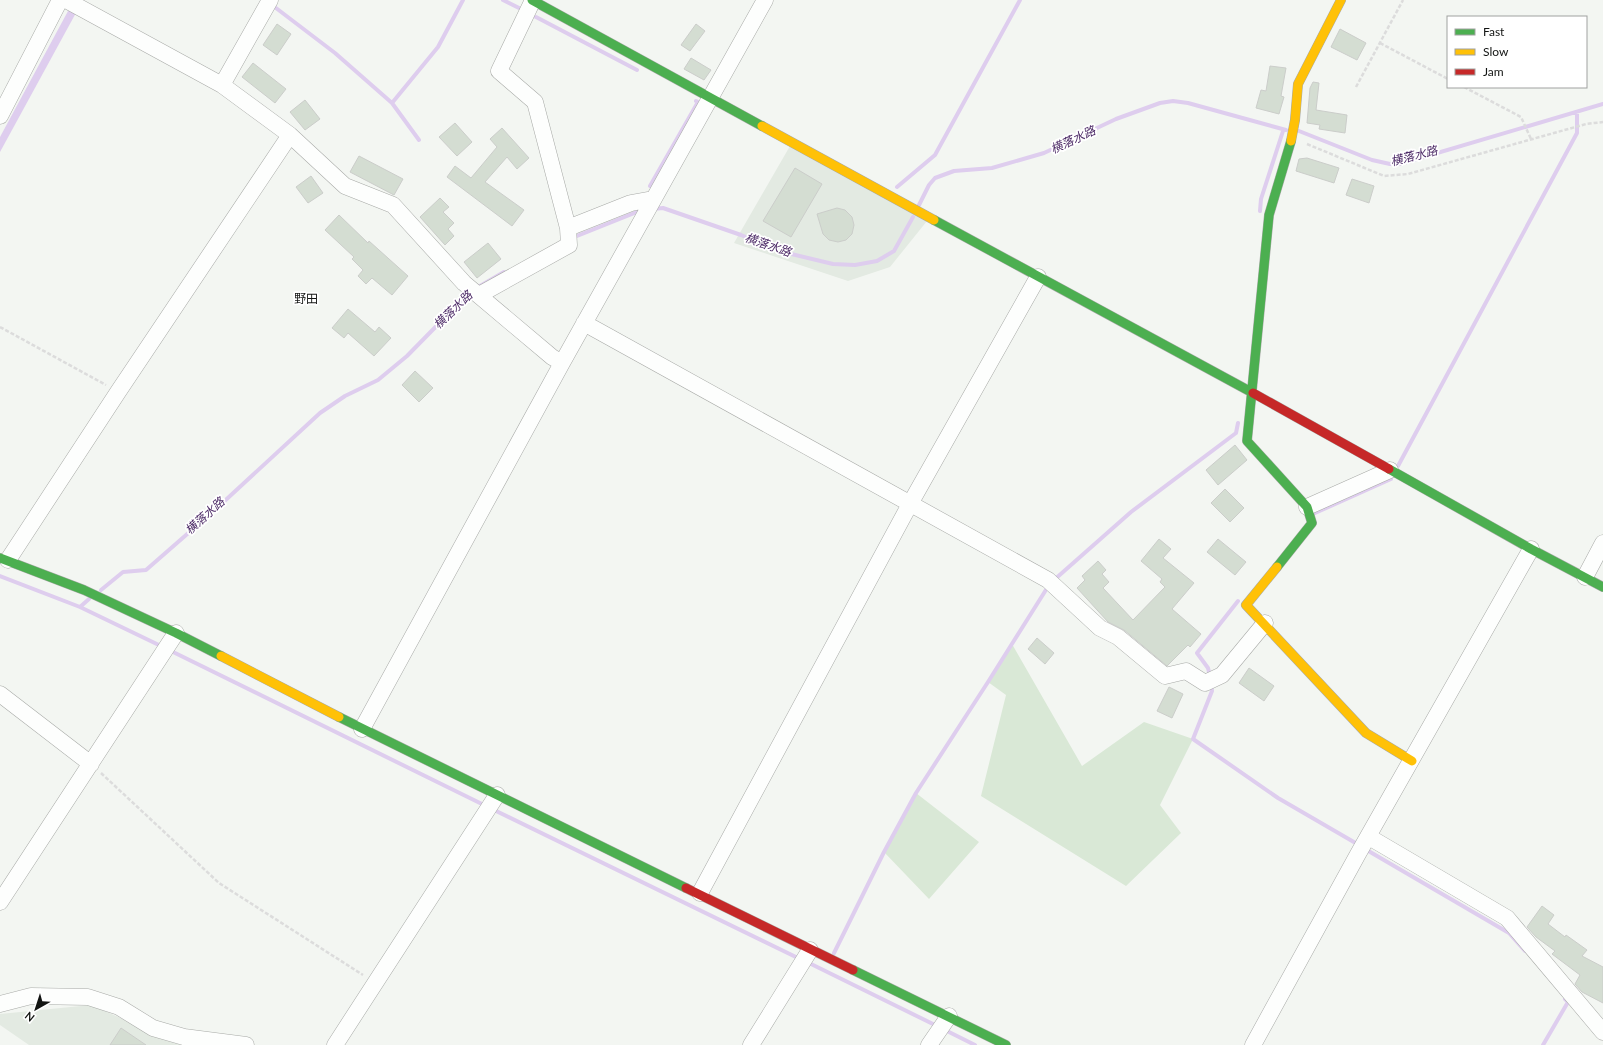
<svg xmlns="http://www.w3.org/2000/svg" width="1603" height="1045" font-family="Lato,'Noto Sans JP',sans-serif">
<rect width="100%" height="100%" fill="#f3f6f2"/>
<!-- built -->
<path fill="#e3eae2" d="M 790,146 L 927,221 L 890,267 L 848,281 L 734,243 Z
M 91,1005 L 182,1045 L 29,1045 L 0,1025 L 0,1014 Z"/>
<!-- green -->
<path fill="#d9e8d6" d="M 1012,644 L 1082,766 L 1144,722 L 1193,739 L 1160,805 L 1181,833 L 1126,886 L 981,796 L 1006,695 L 988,682 Z
M 916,793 L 979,842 L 929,899 L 884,852 Z"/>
<!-- water -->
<path fill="#decdee" d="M 74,0 L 83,0 L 0,152 L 0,137 Z"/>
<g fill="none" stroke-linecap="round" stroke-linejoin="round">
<!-- stream -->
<path stroke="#decdee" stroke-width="4" d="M 503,0 L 519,8
M 272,5 L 335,53 L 392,103 L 419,140
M 536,17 L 637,70
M 392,103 L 438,47 L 463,0
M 1299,131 L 1372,160 L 1390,164 L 1400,164 L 1603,104
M 650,186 L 698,102 L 696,101
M 897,187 L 935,155 L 1020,0
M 919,205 L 929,185 L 935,178 L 954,171 L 992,168 L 1044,153 L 1116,119 L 1160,103 L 1173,101 L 1188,103 L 1286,130
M 653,209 L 663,208 L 741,235 L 783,252 L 833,264 L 855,265 L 877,261 L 894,251 L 913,217
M 1260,211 L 1261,199 L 1283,131
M 572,238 L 642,210
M 480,286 L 504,272
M 1398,466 L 1577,133 L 1577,112
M 1315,513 L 1391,479
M 0,576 L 80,607 L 89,599
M 1054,580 L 1131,512 L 1236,433 L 1238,423
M 101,590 L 123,572 L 146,570 L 217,508 L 320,413 L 345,396 L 378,380 L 407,356 L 462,300 L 470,294
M 80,607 L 163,647
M 169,650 L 486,806
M 1210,676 L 1208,668 L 1197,653 L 1238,601
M 1211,685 L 1212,691 L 1193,739 L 1278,798 L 1359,845
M 492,809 L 800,959
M 1365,849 L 1509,933 L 1525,951
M 834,953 L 884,852 L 916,793 L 988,682 L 1049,585
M 807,962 L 937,1026
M 943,1029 L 975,1045
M 1543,1045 L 1568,1002 L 1565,999"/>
</g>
<!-- building -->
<path fill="#d4ddd2" stroke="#cbcdca" d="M 277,24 L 291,34 L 277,55 L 263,45 Z
M 696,24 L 705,31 L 690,51 L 681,45 Z
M 1340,29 L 1366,43 L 1357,60 L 1331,47 Z
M 691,58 L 711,70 L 704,80 L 684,69 Z
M 253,63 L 286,89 L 275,103 L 242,77 Z
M 1270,66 L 1286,68 L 1281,96 L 1284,97 L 1279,114 L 1256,108 L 1261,90 L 1266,91 Z
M 1313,82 L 1319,83 L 1316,110 L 1347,115 L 1345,133 L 1319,129 L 1320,125 L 1307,123 L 1310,88 Z
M 305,100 L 320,119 L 305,130 L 290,112 Z
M 455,123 L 472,142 L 457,156 L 439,137 Z
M 502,128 L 529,158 L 517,169 L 507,157 L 485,182 L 524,210 L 512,226 L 447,177 L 455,166 L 471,178 L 497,147 L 490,139 Z
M 359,156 L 403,179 L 394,195 L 350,172 Z
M 1307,158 L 1339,168 L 1334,183 L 1296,171 L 1299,159 Z
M 795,168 L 822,184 L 791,237 L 763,221 Z
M 311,176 L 323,193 L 308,203 L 296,187 Z
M 1352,179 L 1374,186 L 1369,203 L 1346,195 Z
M 440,198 L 449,207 L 443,212 L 454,223 L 448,229 L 454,236 L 445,245 L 420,217 Z
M 837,208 L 845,210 L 852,217 L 854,225 L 852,234 L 846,240 L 838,242 L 829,240 L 823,234 L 817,214 Z
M 339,215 L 368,243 L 369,241 L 408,276 L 392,295 L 372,278 L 366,284 L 358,276 L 363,270 L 352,259 L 354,257 L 325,230 Z
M 488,243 L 501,259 L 477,278 L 464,262 Z
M 348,309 L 375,332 L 379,327 L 391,338 L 374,356 L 348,333 L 344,338 L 332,328 Z
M 415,371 L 433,388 L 419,402 L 402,385 Z
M 1235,445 L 1247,460 L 1218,485 L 1206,470 Z
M 1225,489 L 1244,508 L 1230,522 L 1211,503 Z
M 1159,539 L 1171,549 L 1163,558 L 1194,583 L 1172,609 L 1201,634 L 1190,647 L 1188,645 L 1167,666 L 1124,630 L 1108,622 L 1077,588 L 1085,580 L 1082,576 L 1098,561 L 1106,570 L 1102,574 L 1109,582 L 1103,588 L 1133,620 L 1165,587 L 1160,582 L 1162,579 L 1141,561 Z
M 1218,539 L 1246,562 L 1235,575 L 1207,552 Z
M 1037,638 L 1054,653 L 1045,664 L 1028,649 Z
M 1249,668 L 1274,686 L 1264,701 L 1239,683 Z
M 1169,687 L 1183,694 L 1172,718 L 1157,711 Z
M 1542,906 L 1554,915 L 1548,924 L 1565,937 L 1566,935 L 1587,950 L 1582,956 L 1603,967 L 1603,1003 L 1582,992 L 1575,984 L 1580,975 L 1552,954 L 1555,951 L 1536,937 L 1527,927 Z
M 121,1028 L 146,1045 L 110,1045 Z"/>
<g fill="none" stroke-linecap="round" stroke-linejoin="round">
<defs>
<path id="street" d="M 66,0 L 222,85 L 290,135 L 345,186 L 393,205 L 464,283 L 552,357 L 562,363
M 222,85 L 270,0
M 0,116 L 60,0
M 568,228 L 631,203 L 653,199
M 479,295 L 569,245 L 568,228 L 535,102 L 499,71 L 533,0
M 584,323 L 1048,580 L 1100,628 L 1118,637 L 1165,676 L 1186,671 L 1205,683 L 1222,675 L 1265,623
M 1307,507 L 1390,470
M 8,560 L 118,392 L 290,135
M 1585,577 L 1603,543
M 0,694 L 91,764
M 362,729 L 562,363 L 765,0
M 1369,837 L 1507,918 L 1603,1032
M 700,893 L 910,504 L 1038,277
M 0,902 L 176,633
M 0,1004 L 31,996 L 88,997 L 119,1007 L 153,1028 L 184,1037 L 246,1045
M 335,1045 L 497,795
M 751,1045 L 810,950
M 929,1045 L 949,1016
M 1253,1045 L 1358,854 L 1531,549"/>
<path id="fast" d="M 532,0 L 762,126
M 934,220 L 1253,393
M 1389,469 L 1531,549 L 1603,587
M 0,558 L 84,590 L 176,633 L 221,656
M 1277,567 L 1312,523 L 1307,507 L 1247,441 L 1269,215 L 1291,141
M 339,717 L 686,888
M 853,970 L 1006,1045"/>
<path id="slow" d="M 762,126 L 934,220
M 1291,141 L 1295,120 L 1298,84 L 1341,0
M 1277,567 L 1246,605 L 1366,733 L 1412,761
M 221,656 L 339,717"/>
<path id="jam" d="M 1253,393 L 1389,469
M 686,888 L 853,970"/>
</defs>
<!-- street casing -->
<use href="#street" stroke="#a8aaa7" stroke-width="17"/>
<!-- fast casing -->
<use href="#fast" stroke="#a8aaa7" stroke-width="10"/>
<!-- slow casing -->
<use href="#slow" stroke="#a8aaa7" stroke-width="10"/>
<!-- jam casing -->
<use href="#jam" stroke="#a8aaa7" stroke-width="10"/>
<!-- path -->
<path stroke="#dcdcdc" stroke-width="2.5" stroke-dasharray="4 2" stroke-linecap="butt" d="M 1380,43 L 1448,79
M 1356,87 L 1403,0
M 1464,87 L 1521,117 L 1531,139
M 1307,144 L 1384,176 L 1408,174 L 1586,124 L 1603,122
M 0,327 L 106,385
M 101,773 L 219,883 L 363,975"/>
<!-- street -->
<use href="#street" stroke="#fdfefd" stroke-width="16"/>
<!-- fast -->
<use href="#fast" stroke="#4caf50" stroke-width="9"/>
<!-- slow -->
<use href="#slow" stroke="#ffc107" stroke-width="9"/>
<!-- jam -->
<use href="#jam" stroke="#c62828" stroke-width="9"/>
</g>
<g text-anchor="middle" stroke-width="3.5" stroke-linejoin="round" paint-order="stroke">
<!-- water labels -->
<g font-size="12" font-style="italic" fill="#4e2c68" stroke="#fff">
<text transform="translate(1073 140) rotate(-25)" y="4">横落水路</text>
<text transform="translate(1414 156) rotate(-14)" y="4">横落水路</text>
<text transform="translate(768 245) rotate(19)" y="4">横落水路</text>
<text transform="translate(453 310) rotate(-44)" y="4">横落水路</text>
<text transform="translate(205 516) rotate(-42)" y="4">横落水路</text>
</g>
<!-- neighbourhood labels -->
<g font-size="12" fill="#121412" stroke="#fff">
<text x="306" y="303">野田</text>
</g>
</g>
<!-- legend -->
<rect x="1447" y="16" width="140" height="72" fill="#ffffff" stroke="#a0a1a0"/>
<rect x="1455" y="29" width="20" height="6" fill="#4caf50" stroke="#a0a1a0"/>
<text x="1483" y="36" font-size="12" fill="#121412">Fast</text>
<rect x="1455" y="49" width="20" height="6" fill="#ffc107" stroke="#a0a1a0"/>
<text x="1483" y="56" font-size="12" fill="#121412">Slow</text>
<rect x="1455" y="69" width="20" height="6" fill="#c62828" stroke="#a0a1a0"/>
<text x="1483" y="76" font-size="12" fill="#121412">Jam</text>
<!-- north arrow -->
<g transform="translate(36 1009) rotate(219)" stroke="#ffffff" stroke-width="3" paint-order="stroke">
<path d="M0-3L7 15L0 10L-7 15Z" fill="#121412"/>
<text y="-6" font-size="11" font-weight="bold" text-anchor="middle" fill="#121412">N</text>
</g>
</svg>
